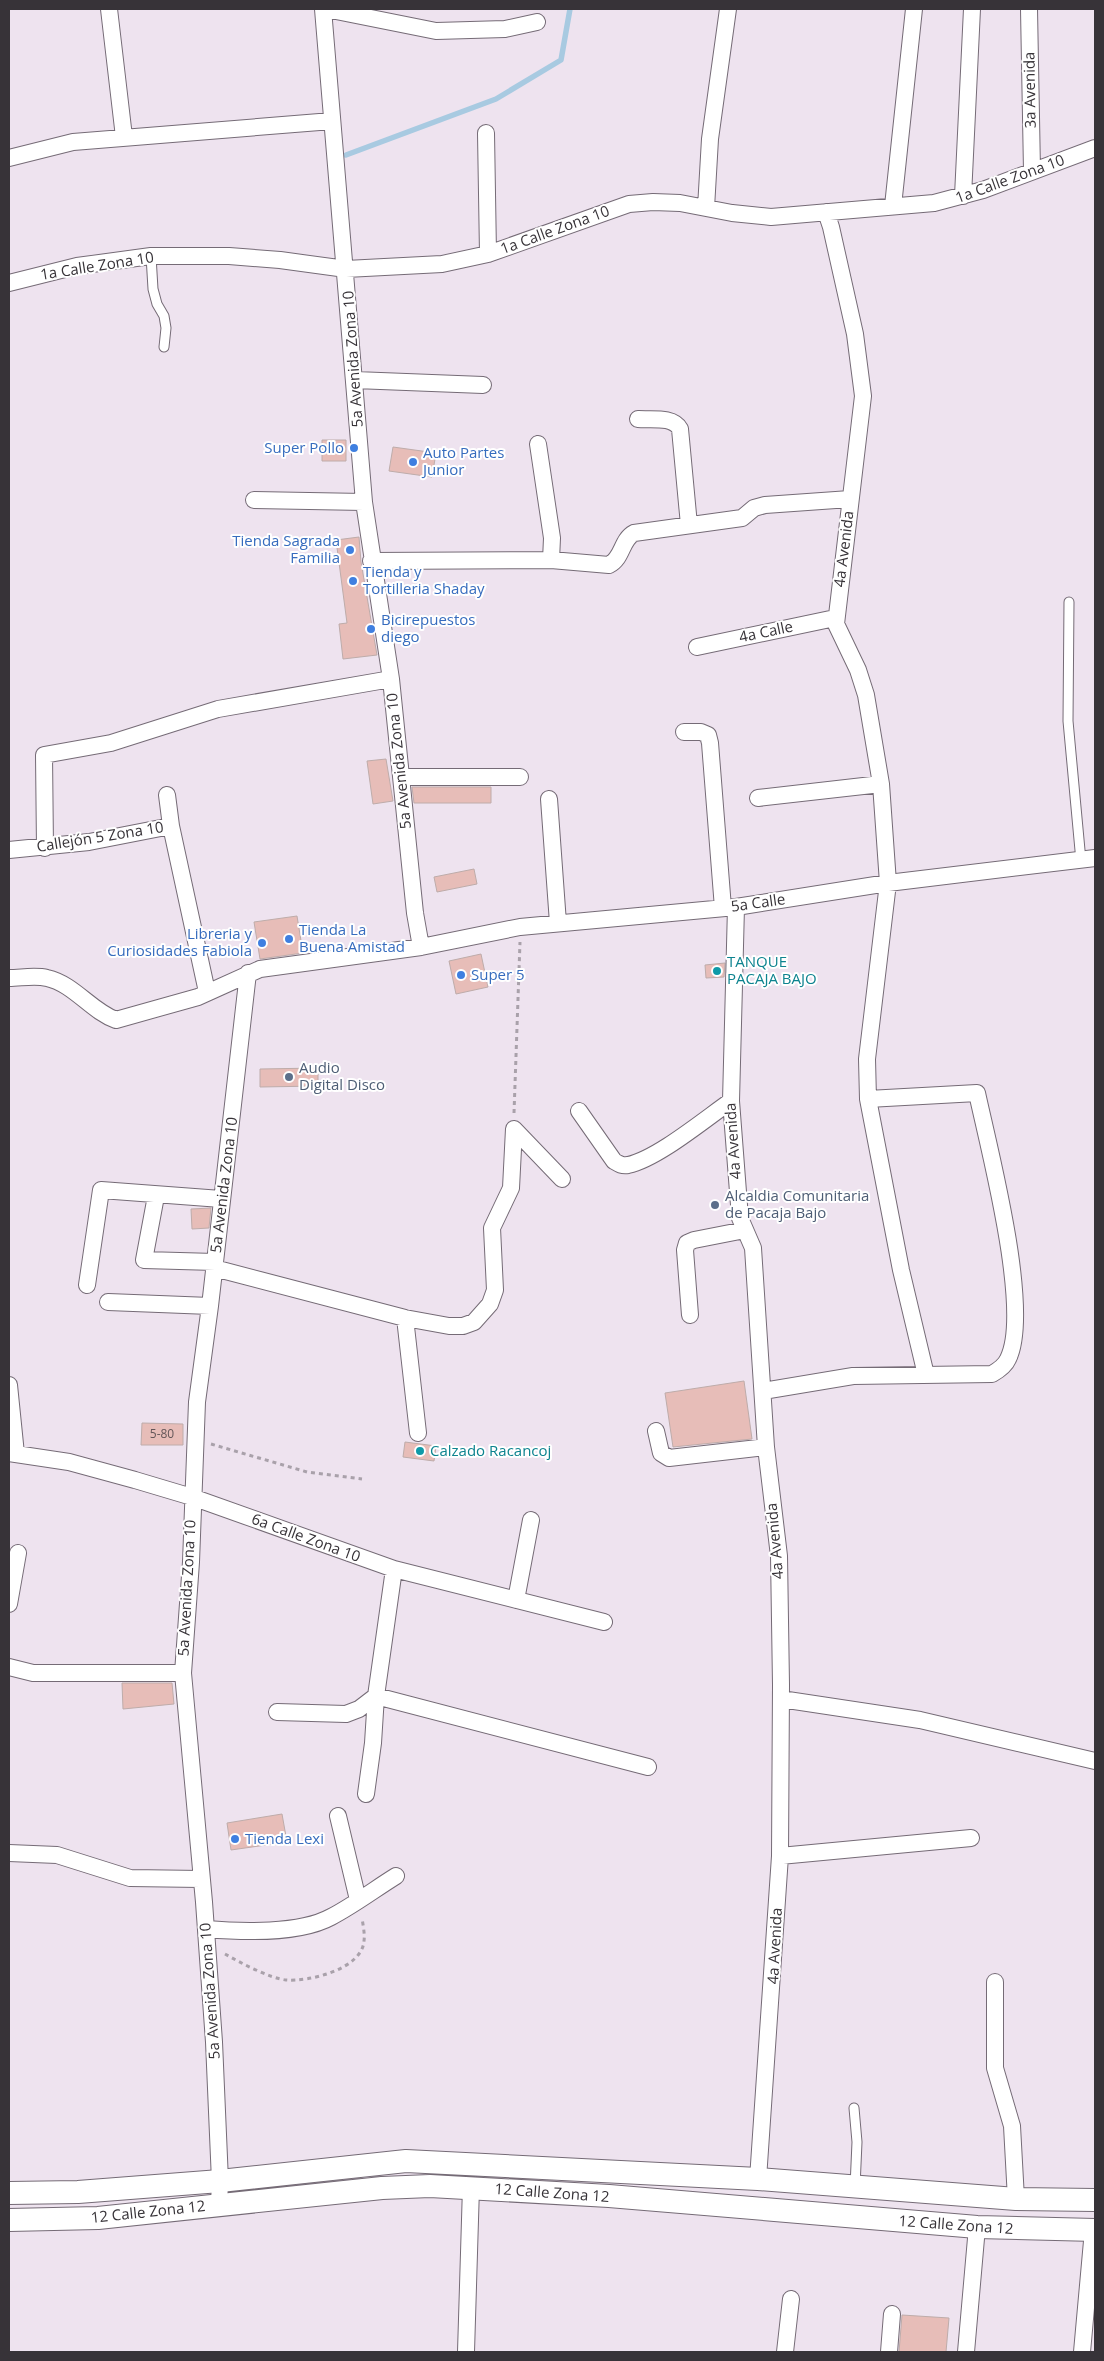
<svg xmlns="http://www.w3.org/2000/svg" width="1104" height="2361" font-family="'Open Sans',sans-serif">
<rect width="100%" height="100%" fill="#eee3ef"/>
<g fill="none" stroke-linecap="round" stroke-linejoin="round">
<!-- stream -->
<path stroke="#a8cae1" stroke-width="5.5" d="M 346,155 L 496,99 L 561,60 L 570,9"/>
</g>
<!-- building -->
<path fill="#e7bdb8" stroke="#beacaa" d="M 322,440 L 346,440 L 346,461 L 322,461 Z
M 393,447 L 436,453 L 432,477 L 389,471 Z
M 359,537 L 361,562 L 377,655 L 343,659 L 339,624 L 347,623 L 336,540 Z
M 386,759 L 393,801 L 373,804 L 367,761 Z
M 412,787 L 491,787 L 491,803 L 414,803 Z
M 474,869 L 477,884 L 437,892 L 434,877 Z
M 297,916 L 303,953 L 260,959 L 254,922 Z
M 481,954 L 488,987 L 456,994 L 449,961 Z
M 725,963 L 724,977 L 706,978 L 705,965 Z
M 318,1068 L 318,1086 L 260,1087 L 260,1069 Z
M 211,1208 L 209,1228 L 192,1229 L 191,1209 Z
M 744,1381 L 752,1439 L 673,1447 L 665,1393 Z
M 142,1423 L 183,1424 L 183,1445 L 141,1445 Z
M 405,1442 L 436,1446 L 434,1461 L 403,1457 Z
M 122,1683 L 172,1683 L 174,1704 L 123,1709 Z
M 282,1814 L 287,1842 L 231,1850 L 227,1823 Z
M 902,2315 L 949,2318 L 946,2352 L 899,2352 Z"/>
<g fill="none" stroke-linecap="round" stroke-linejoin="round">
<defs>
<path id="lane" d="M 151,256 L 153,289 L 157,304 L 164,316 L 166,328 L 164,347
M 1069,602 L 1068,721 L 1081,861
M 854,2108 L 857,2142 L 855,2187"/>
<path id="street" d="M 109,9 L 124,137
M 323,9 L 364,502 L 391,679 L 415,913 L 421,947
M 326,9 L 436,31 L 505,29 L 537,22
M 1029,9 L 1032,171
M 486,133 L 488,254
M 9,158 L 73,142 L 332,121
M 963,196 L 972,9
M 893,206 L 914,9
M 706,208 L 710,139 L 728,9
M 826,212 L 831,227 L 855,334 L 863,396 L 836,624 L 858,670 L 866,695 L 881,784 L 888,883 L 867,1059 L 868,1099 L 901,1270 L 926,1375
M 9,283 L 77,266 L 151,256 L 229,256 L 280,260 L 346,269 L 442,264 L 488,254 L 629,204 L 653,202 L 680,203 L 732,213 L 771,217 L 934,203 L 983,190 L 1095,148
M 355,380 L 483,385
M 638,419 C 652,420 673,416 680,429 L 689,525
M 538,444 L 552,538 L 551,560
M 254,500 L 364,502
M 371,561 L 551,560 L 609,565 C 623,558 621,540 634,533 L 742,518 L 754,508 L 765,505 L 850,499
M 697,647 L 835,618
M 684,732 L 701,732 L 708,735 L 710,743 L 723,908
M 402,777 L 520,777
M 167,795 L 171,826 L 207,992
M 758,798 L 881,784
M 549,799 L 558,923
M 45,848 L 44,755 L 111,743 L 218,709 L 391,679
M 9,850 L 89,842 L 171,826
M 736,907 L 731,1101 L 740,1218 L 753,1248 L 766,1447 L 779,1556 L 781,1685 L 780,1856 L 758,2179
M 9,978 C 21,978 35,975 47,978 C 74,984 91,1011 116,1020 L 198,997 L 260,969 L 421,947 L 520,927 L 736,907 L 888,883 L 1095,858
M 579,1111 L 614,1161 C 619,1164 622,1166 628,1165 C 657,1159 705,1119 731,1101
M 156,1196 L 144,1260 L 215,1262
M 214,1268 L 405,1318 L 449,1326 L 463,1326 L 474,1322 L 490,1304 L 495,1290 L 492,1228 L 511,1188 L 514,1129 L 562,1179
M 87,1285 L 101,1190 L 221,1199
M 108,1302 L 210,1306
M 690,1315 L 685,1250 L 687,1243 L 694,1240 L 745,1230
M 405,1318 L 418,1433
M 9,1385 L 16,1454
M 763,1391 L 853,1376 L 992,1374 C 999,1370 1005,1366 1008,1359 C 1032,1311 989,1149 977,1093 L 868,1099
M 656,1431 L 661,1453 L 669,1458 L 766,1447
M 9,1453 L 69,1462 L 135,1480 L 192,1497 L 394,1569 L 604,1622
M 516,1600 L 531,1520
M 9,1604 L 18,1553
M 9,1667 L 33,1673 L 183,1673
M 781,1699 L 920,1720 L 1095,1761
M 277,1712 L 346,1714 L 359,1709 L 376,1696 L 648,1767
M 366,1794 L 373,1743 L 376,1696 L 394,1569
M 338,1816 L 358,1900
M 9,1853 L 57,1855 L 130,1878 L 201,1879
M 780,1856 L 971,1838
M 206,1929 C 241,1932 300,1934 331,1917 C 354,1905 375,1889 396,1876
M 995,1982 L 995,2068 L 1012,2126 L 1016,2199
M 219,2205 L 220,2181 L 214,2042 L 204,1902 L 183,1673 L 191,1562 L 197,1402 L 210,1306 L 248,973
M 466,2352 L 471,2187
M 785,2352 L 791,2299
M 889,2352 L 892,2314
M 966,2352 L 977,2227
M 1082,2352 L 1093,2230"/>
<path id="secondary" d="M 9,2193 L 78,2192 L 220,2181 L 406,2161 L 758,2179 L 1016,2199 L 1095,2200
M 9,2220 L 98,2218 L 382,2188 L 430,2186 L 609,2196 L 977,2227 L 1095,2230"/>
</defs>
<!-- lane casing -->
<use href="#lane" stroke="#756b76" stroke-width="11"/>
<!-- street casing -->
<use href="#street" stroke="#756b76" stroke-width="18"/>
<!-- secondary casing -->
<use href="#secondary" stroke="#756b76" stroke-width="24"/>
<!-- path -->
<path stroke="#a9a1aa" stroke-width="3" stroke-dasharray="4 4" stroke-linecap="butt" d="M 514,1113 L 520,942
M 211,1444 L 307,1472 L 362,1479
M 225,1954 C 241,1963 269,1978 286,1980 C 309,1982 362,1969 364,1941 C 365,1934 363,1925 362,1918"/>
<!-- lane -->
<use href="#lane" stroke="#fff" stroke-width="9"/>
<!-- street -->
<use href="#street" stroke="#fff" stroke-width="16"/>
<!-- secondary -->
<use href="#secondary" stroke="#fff" stroke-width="22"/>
</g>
<!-- markers -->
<g fill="#3f7fe0" stroke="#fff" stroke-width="2">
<circle cx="354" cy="448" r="5"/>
<circle cx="413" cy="462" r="5"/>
<circle cx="350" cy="550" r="5"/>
<circle cx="353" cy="581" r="5"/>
<circle cx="371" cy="629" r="5"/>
<circle cx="289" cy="939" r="5"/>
<circle cx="262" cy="943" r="5"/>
<circle cx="461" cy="975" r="5"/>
<circle cx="235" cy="1839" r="5"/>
</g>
<g fill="#0f9aa8" stroke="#fff" stroke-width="2">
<circle cx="717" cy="971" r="5"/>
<circle cx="420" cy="1451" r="5"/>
</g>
<g fill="#5c6f8a" stroke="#fff" stroke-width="2">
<circle cx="289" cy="1077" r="5"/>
<circle cx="715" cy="1205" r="5"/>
</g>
<g text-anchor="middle" stroke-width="4" stroke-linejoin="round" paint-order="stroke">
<!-- number labels -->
<g font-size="12" fill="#635658">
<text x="162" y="1438">5-80</text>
</g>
<!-- street labels -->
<g font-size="15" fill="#373338" stroke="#fff">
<text transform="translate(1030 90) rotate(-91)" y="5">3a Avenida</text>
<text transform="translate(1010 179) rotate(-20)" y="5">1a Calle Zona 10</text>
<text transform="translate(555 230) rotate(-20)" y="5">1a Calle Zona 10</text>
<text transform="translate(97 266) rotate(-9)" y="5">1a Calle Zona 10</text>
<text transform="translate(353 359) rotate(-94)" y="5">5a Avenida Zona 10</text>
<text transform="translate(844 549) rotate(-83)" y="5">4a Avenida</text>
<text transform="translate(766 632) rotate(-12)" y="5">4a Calle</text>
<text transform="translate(399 761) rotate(-96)" y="5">5a Avenida Zona 10</text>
<text transform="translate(100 837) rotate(-9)" y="5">Callejón 5 Zona 10</text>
<text transform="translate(758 903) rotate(-8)" y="5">5a Calle</text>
<text transform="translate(733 1141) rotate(-94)" y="5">4a Avenida</text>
<text transform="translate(224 1185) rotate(-83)" y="5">5a Avenida Zona 10</text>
<text transform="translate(306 1538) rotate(20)" y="5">6a Calle Zona 10</text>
<text transform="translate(775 1541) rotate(-95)" y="5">4a Avenida</text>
<text transform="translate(187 1588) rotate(-87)" y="5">5a Avenida Zona 10</text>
<text transform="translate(775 1946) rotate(-87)" y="5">4a Avenida</text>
<text transform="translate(210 1991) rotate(-94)" y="5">5a Avenida Zona 10</text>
<text transform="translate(552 2193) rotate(4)" y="5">12 Calle Zona 12</text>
<text transform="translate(148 2212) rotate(-6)" y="5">12 Calle Zona 12</text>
<text transform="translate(956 2225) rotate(4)" y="5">12 Calle Zona 12</text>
</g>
<!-- shop labels -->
<g font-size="15" fill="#366cbe" stroke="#fff" text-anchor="start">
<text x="344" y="453" text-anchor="end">Super Pollo</text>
<text x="423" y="458">Auto Partes<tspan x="423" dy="17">Junior</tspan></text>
<text x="340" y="546" text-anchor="end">Tienda Sagrada<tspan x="340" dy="17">Familia</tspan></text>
<text x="363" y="577">Tienda y<tspan x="363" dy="17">Tortilleria Shaday</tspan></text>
<text x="381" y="625">Bicirepuestos<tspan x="381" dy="17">diego</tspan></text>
<text x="299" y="935">Tienda La<tspan x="299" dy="17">Buena Amistad</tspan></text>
<text x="252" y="939" text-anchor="end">Libreria y<tspan x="252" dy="17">Curiosidades Fabiola</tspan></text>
<text x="471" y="980">Super 5</text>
<text x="245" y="1844">Tienda Lexi</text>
</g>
<!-- culture labels -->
<g font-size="15" fill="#0d838f" stroke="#fff" text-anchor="start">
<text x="727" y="967">TANQUE<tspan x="727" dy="17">PACAJA BAJO</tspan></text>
<text x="430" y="1456">Calzado Racancoj</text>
</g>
<!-- service labels -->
<g font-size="15" fill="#4e5e75" stroke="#fff" text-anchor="start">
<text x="299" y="1073">Audio<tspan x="299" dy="17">Digital Disco</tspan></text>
<text x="725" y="1201">Alcaldia Comunitaria<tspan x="725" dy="17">de Pacaja Bajo</tspan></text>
</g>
</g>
<!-- border -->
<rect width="1104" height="2361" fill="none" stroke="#373338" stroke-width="20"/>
</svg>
